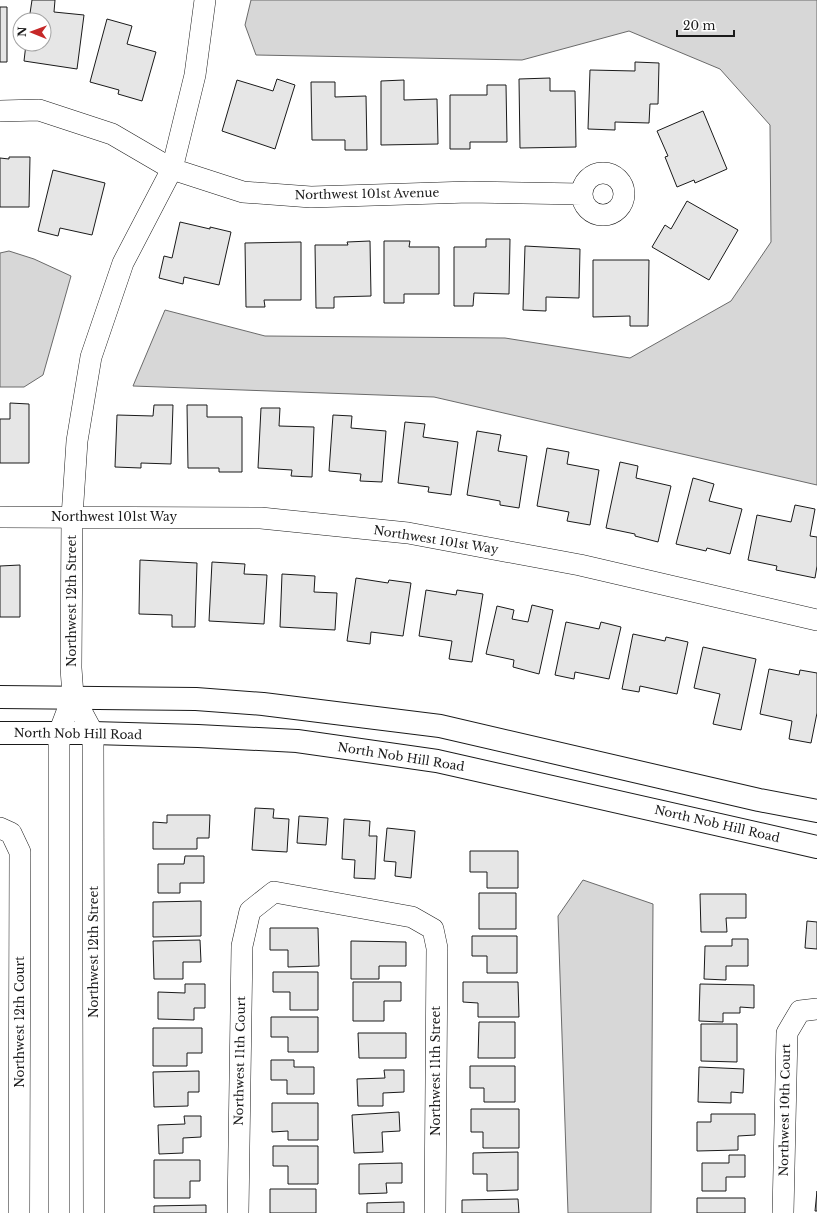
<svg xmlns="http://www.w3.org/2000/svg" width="817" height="1213" font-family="'Libre Baskerville',serif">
<rect width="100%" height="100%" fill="#fff"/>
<!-- water -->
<path fill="#d7d7d7" stroke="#6a6a6a" d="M 251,0 L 817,0 L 817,485 L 434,397 L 133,386 L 165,310 L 265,336 L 505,338 L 630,358 L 731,301 L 771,242 L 770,125 L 720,69 L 629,31 L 522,60 L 256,55 L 245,25 Z
M 9,251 L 34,259 L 71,276 L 43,375 L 24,387 L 0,387 L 0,253 Z
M 583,880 L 653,904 L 651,1213 L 568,1213 L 558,916 Z"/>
<!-- building -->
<path fill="#e6e6e6" stroke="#1a1a1a" d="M 32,0 L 55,0 L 54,12 L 84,15 L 77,69 L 24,61 L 26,44 L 44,44 L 44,20 L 29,20 Z
M 0,7 L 7,7 L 7,62 L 0,62 Z
M 107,19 L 132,26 L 127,44 L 156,52 L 142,101 L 118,94 L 119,90 L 90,82 Z
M 635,62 L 659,63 L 658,104 L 650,104 L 649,123 L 615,122 L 615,130 L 588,129 L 590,70 L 635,71 Z
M 550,78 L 550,91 L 575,91 L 576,147 L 520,148 L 519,79 Z
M 277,79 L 295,85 L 275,149 L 222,131 L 237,80 L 273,91 Z
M 404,80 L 404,100 L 437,99 L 438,144 L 381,145 L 381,81 Z
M 311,82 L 335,82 L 335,97 L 366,96 L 367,150 L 345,150 L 345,140 L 312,140 Z
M 487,85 L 506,85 L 507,142 L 470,142 L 470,149 L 450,149 L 450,95 L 487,95 Z
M 703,111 L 727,169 L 695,183 L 694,180 L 677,187 L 665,157 L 668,156 L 657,131 Z
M 9,157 L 30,157 L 29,207 L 0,207 L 0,158 L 9,159 Z
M 53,170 L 105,183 L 92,235 L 60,228 L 58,236 L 38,231 Z
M 687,201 L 738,230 L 709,280 L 652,247 L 665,225 L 671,229 Z
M 180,222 L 210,229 L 210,227 L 231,232 L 219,285 L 184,277 L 183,284 L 159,278 L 164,256 L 172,258 Z
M 486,239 L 510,239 L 509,294 L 474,293 L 473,306 L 454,306 L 454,247 L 486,247 Z
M 370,241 L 371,296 L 334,297 L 334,308 L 316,308 L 315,245 L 348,245 L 347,242 Z
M 384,241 L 410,241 L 409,247 L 439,247 L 439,294 L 404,294 L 404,303 L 384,303 Z
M 301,242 L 301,300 L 264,300 L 265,307 L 246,307 L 245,243 Z
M 525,246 L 580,249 L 579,298 L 546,297 L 546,311 L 523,310 Z
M 593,260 L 649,260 L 648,326 L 630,326 L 630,316 L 593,317 Z
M 10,403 L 29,404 L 29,463 L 0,463 L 0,419 L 10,419 Z
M 154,405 L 173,405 L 171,464 L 141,463 L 141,468 L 115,467 L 117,415 L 153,416 Z
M 187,405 L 207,405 L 207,417 L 242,417 L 242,472 L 219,472 L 219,468 L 188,468 Z
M 261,408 L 280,408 L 279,426 L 314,427 L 312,477 L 291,476 L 292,470 L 258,468 Z
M 333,415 L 352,416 L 351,428 L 386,431 L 382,482 L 360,481 L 361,474 L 329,471 Z
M 405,422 L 425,424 L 423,437 L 458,442 L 451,495 L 428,492 L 429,487 L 398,483 Z
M 477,431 L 501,435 L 498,451 L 527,456 L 519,508 L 500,505 L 500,501 L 467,495 Z
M 547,448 L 569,452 L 567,464 L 599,470 L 590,525 L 567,521 L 569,512 L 537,506 Z
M 620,462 L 638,466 L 636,478 L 671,486 L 658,542 L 635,536 L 635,534 L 606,528 Z
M 693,478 L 714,484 L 709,501 L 742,509 L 730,554 L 707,548 L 706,551 L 676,544 Z
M 795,505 L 815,509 L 810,536 L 817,537 L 817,566 L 815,578 L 776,570 L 777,566 L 748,560 L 757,515 L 791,522 Z
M 140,560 L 197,563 L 195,627 L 172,627 L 172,615 L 139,614 Z
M 212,562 L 245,564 L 244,574 L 267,575 L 264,624 L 209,621 Z
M 20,565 L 20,617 L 0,617 L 0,566 Z
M 282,574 L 315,576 L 314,592 L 337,593 L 335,630 L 280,627 Z
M 356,578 L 388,583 L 389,580 L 411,583 L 403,636 L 371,632 L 370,644 L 347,641 Z
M 426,590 L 456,595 L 457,590 L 483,594 L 472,662 L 449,659 L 452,641 L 419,636 Z
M 532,605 L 553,610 L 539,674 L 513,667 L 514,660 L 486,654 L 497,606 L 514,610 L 512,619 L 528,622 Z
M 566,622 L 599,629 L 601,622 L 621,627 L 609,679 L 575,672 L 574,679 L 555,675 Z
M 633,634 L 665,641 L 666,637 L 688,642 L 677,694 L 640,686 L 639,692 L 622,689 Z
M 703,647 L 756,659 L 741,730 L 713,724 L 720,694 L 694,688 Z
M 769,669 L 799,675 L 800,670 L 817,673 L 817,713 L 811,743 L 789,739 L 792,721 L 760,714 Z
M 255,808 L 274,809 L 273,818 L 289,819 L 287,852 L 252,850 Z
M 167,815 L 210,815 L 209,838 L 197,838 L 197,849 L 153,849 L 153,822 L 167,823 Z
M 299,816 L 328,818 L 326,845 L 297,843 Z
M 344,819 L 370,821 L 369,836 L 377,836 L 375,879 L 354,878 L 355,860 L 342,859 Z
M 387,828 L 415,831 L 411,878 L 395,876 L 396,862 L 384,861 Z
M 470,851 L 518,851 L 518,888 L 487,888 L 487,872 L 470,872 Z
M 185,856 L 204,856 L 204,883 L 180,883 L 180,893 L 158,893 L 158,864 L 184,864 Z
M 479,893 L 516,893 L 516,929 L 479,929 Z
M 700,894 L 746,894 L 746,918 L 726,918 L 727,932 L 701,932 Z
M 201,901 L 201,936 L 153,937 L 153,902 Z
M 807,921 L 817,922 L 817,949 L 805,948 Z
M 270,928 L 318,928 L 319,966 L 288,967 L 288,950 L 270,950 Z
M 472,936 L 517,936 L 517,973 L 487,973 L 487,956 L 472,956 Z
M 732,939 L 748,939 L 748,966 L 726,966 L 726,980 L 704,979 L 705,946 L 732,946 Z
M 200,940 L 201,962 L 183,962 L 183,979 L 154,979 L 153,941 Z
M 351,941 L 406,942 L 406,966 L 379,966 L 379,979 L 351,979 Z
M 273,972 L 318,972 L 318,1010 L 290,1010 L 290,992 L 273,992 Z
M 353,982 L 401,982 L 401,1001 L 384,1001 L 384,1021 L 353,1021 Z
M 463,982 L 518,982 L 519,1017 L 478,1017 L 478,1003 L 463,1002 Z
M 185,984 L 205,984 L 205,1008 L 194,1008 L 194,1020 L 158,1019 L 158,992 L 185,993 Z
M 700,984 L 754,985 L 754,1008 L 740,1007 L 740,1013 L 723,1013 L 723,1022 L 699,1021 Z
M 271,1017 L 318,1017 L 318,1052 L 288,1052 L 288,1037 L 271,1037 Z
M 479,1022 L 515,1022 L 515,1058 L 478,1058 Z
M 701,1024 L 737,1024 L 737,1062 L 701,1061 Z
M 153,1028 L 202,1028 L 202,1053 L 187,1053 L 187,1066 L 153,1066 Z
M 358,1033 L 406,1033 L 406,1058 L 359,1058 Z
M 271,1060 L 294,1060 L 294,1067 L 314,1067 L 314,1094 L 287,1094 L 287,1080 L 271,1080 Z
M 470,1066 L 515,1066 L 515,1102 L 484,1102 L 484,1088 L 470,1088 Z
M 699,1067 L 744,1069 L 743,1093 L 731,1092 L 731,1103 L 698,1102 Z
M 384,1070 L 404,1070 L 404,1092 L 383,1093 L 383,1106 L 358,1106 L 357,1079 L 385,1078 Z
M 199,1071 L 199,1092 L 188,1092 L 188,1106 L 154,1107 L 153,1072 Z
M 272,1103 L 318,1103 L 318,1140 L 288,1140 L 288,1131 L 272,1132 Z
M 471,1109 L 519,1109 L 519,1148 L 483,1148 L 483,1132 L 471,1132 Z
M 399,1112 L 400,1131 L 382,1132 L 383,1152 L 354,1153 L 352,1115 Z
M 711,1114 L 755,1114 L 755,1135 L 738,1136 L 738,1150 L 697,1151 L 697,1122 L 711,1122 Z
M 184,1116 L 201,1116 L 201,1137 L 183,1138 L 183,1153 L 159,1154 L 158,1125 L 185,1124 Z
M 273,1146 L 318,1146 L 318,1184 L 288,1184 L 288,1166 L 273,1166 Z
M 518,1152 L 518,1190 L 487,1191 L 487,1174 L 473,1174 L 473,1153 Z
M 729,1155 L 745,1155 L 745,1177 L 726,1177 L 726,1191 L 702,1191 L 702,1163 L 729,1163 Z
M 154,1160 L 200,1160 L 200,1181 L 190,1181 L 190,1198 L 154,1198 Z
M 402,1163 L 402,1183 L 386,1183 L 387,1193 L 359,1194 L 359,1164 Z
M 270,1189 L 316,1189 L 316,1213 L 270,1213 Z
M 817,1191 L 817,1211 L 815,1211 Z
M 697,1198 L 745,1198 L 745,1213 L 697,1213 Z
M 518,1199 L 519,1213 L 462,1213 L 462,1200 Z
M 404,1202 L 404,1213 L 367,1213 L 367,1203 Z
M 206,1205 L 206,1213 L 154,1213 L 154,1206 Z"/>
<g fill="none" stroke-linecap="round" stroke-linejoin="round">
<defs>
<path id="minor" d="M 0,111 L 39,110 L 112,134 L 172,169 L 243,192 L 311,197 L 469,192 L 582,194
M582 194a21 21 0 1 1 42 0a21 21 0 1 1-42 0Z
M 0,517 L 261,518 L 408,533 L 580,565 L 817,620
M 73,696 L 93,733 L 94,1213
M 0,828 L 11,833 L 20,852 L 19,1213
M 59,1213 L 59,733 L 73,696 L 71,668 L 72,517 L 77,441 L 91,357 L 123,263 L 172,169 L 195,75 L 205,0
M 238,1213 L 242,946 L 250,911 L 274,892 L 412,917 L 433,929 L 437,948 L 435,1213
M 783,1213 L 787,1033 L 800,1011 L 817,1009"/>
<path id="major" d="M 0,697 L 196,699 L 263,704 L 440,726 L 759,800 L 817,811
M 0,733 L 93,733 L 198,736 L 297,741 L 437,761 L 817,847"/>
</defs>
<!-- minor casing -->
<use href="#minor" stroke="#1a1a1a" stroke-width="22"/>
<!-- major casing -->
<use href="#major" stroke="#1a1a1a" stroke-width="24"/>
<!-- minor -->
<use href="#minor" stroke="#fff" stroke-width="21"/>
<!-- major -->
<use href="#major" stroke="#fff" stroke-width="22"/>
</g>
<g text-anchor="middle" stroke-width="3" stroke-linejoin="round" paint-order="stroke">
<!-- street labels -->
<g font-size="12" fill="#1a1a1a" stroke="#fff">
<text transform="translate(367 194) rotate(-1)" y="4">Northwest 101st Avenue</text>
<text x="114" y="521">Northwest 101st Way</text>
<text transform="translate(436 540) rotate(9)" y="4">Northwest 101st Way</text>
<text transform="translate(72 601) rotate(-90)" y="4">Northwest 12th Street</text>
<text transform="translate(78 734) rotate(1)" y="4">North Nob Hill Road</text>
<text transform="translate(401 757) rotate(9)" y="4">North Nob Hill Road</text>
<text transform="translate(717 824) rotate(13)" y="4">North Nob Hill Road</text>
<text transform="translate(94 952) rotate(-90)" y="4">Northwest 12th Street</text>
<text transform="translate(20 1022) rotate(-90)" y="4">Northwest 12th Court</text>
<text transform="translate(240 1061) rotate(-89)" y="4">Northwest 11th Court</text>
<text transform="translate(436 1071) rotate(-90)" y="4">Northwest 11th Street</text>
<text transform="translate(785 1110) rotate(-89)" y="4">Northwest 10th Court</text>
</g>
</g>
<!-- north arrow -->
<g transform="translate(32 32) rotate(271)"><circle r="19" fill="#ffffff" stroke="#a3a3a3"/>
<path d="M0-3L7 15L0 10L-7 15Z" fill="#c62828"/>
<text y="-6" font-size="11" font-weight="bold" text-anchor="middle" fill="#1a1a1a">N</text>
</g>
<!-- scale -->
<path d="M677 30v6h57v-6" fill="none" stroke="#1a1a1a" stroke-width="2"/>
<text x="683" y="30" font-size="12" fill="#1a1a1a" stroke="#ffffff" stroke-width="3" paint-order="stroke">20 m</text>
</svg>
